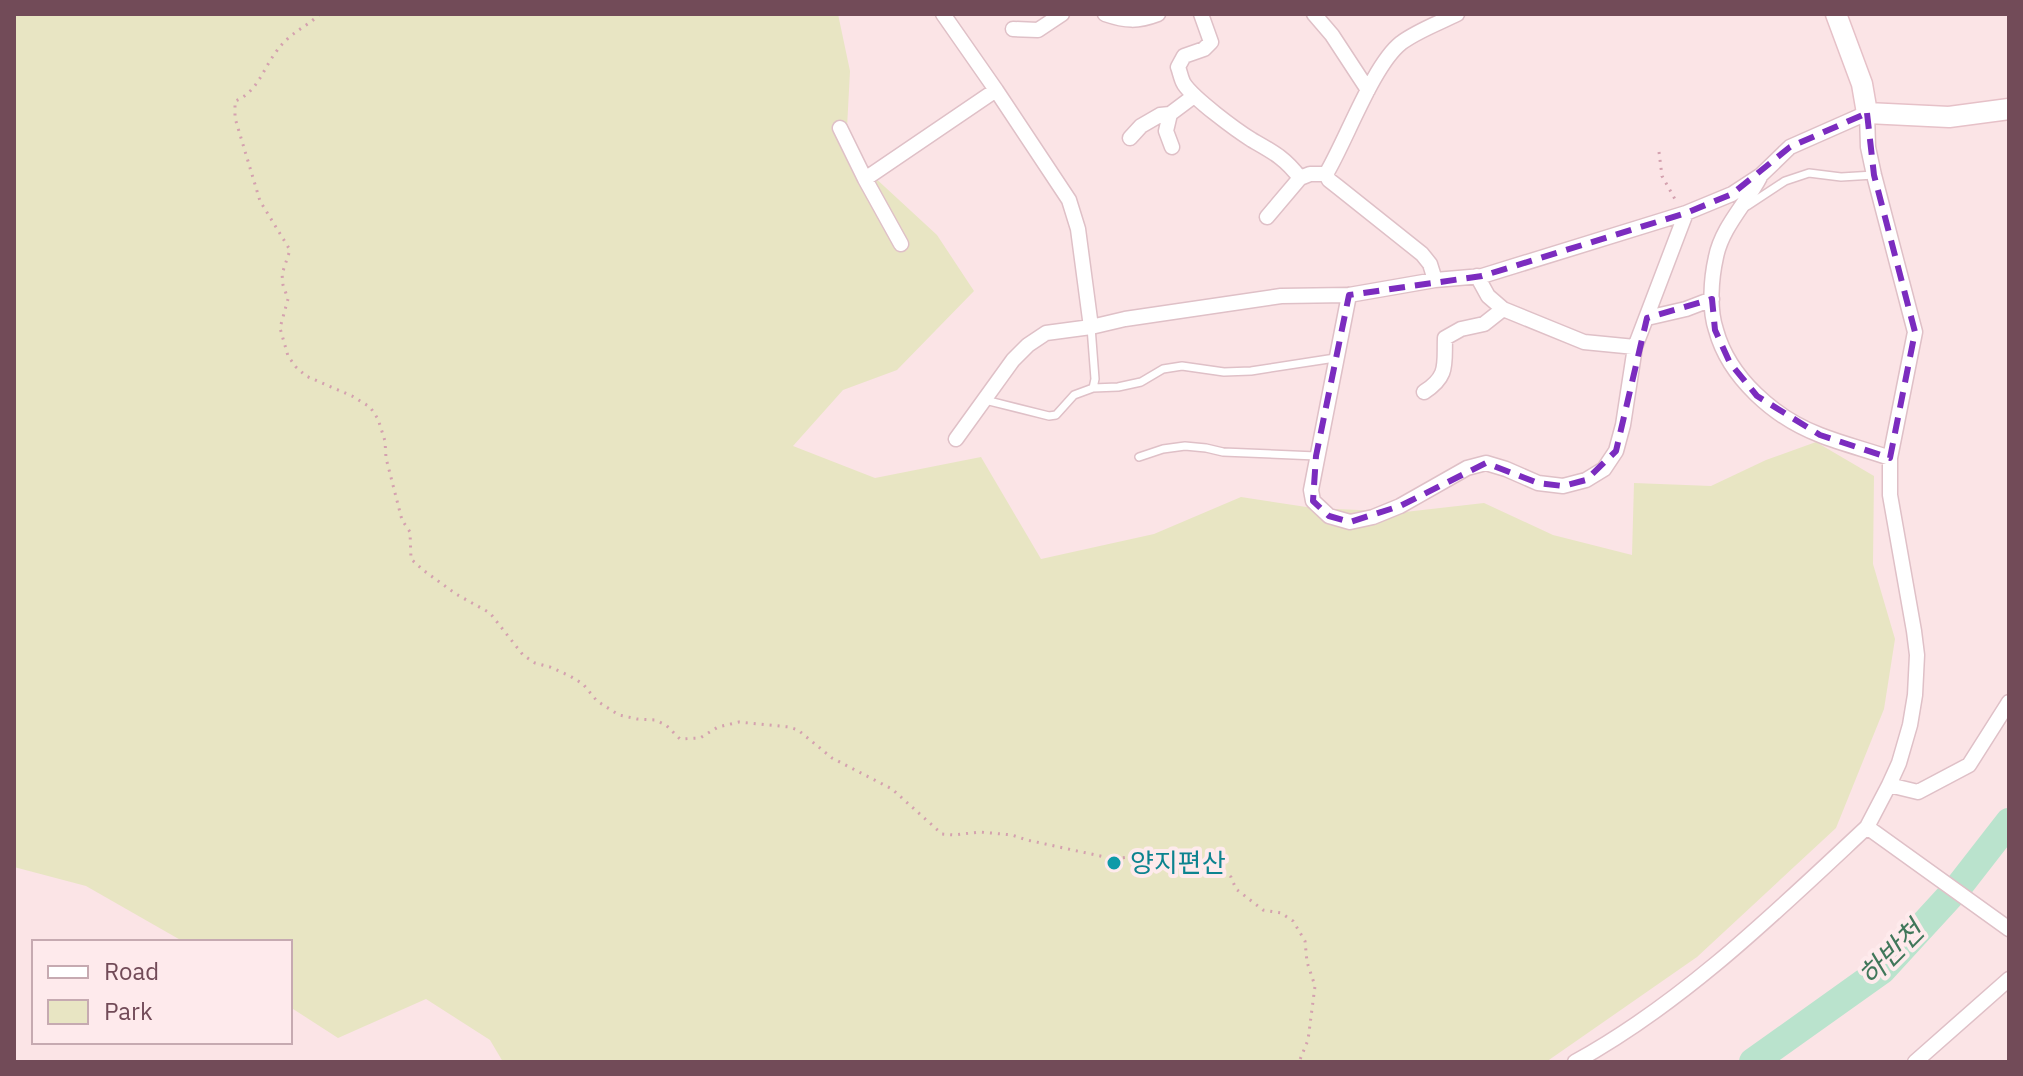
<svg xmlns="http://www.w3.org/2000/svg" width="2023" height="1076" font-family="'IBM Plex Sans','Noto Sans KR',sans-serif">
<rect width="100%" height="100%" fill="#fbe4e6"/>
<!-- green -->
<path fill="#e8e5c3" d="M 14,14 L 838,14 L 850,71 L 847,128 L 872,175 L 937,235 L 974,291 L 897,370 L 843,390 L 793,446 L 875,478 L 981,457 L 1041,559 L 1154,534 L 1241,497 L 1313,508 L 1405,512 L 1484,503 L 1553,535 L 1632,555 L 1634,483 L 1711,486 L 1766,460 L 1816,442 L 1874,476 L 1873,564 L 1895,639 L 1884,709 L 1836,828 L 1697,957 L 1546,1062 L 503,1062 L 490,1040 L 426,999 L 338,1038 L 290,1007 L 290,942 L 184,942 L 86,886 L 14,867 Z"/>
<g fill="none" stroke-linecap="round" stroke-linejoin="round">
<!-- river -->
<path stroke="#bae3cd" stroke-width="28" d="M 1753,1062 L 1882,970 L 1960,885 L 2009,822"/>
<defs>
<path id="lane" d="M 1747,206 L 1785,181 L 1809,173 L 1841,177 L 1874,175
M 1093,388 L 1118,387 L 1141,382 L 1163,369 L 1182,366 L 1224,372 L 1251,371 L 1335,358
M 985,400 L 1049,416 L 1056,415 L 1074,395 L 1093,388 L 1095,379 L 1091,327
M 1139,457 L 1163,449 L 1185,446 L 1206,448 L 1223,452 L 1316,456"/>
<path id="street" d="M 943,14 L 996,90 L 1069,200 L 1078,229 L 1091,327
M 1105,14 C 1126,21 1137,22 1158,14
M 1201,14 L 1211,42 L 1204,49 L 1184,56 L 1178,67 C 1180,72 1181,79 1184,84 C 1194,99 1236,130 1252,140 C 1273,152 1285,158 1300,178
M 1314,14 L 1332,35 L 1368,90
M 1013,29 L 1038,30 L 1062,14
M 1170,114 L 1166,131 L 1172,147
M 840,128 L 865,179 L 901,244
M 1130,138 L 1141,126 L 1160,115 L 1170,114 L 1194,96
M 1760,177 C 1746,204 1722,227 1716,257 C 1711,279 1709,309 1716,330 C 1729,378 1775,418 1820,435 C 1843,444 1867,450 1890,458
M 865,179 L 996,90
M 1267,217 L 1300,178 L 1310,174 L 1326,174
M 1477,276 L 1488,296 L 1503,309 L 1584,342 L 1635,347
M 1435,280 L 1430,264 L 1422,254 L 1338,187 L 1329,180 L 1326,174 C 1346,141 1373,65 1401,43 C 1417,31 1439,23 1457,14
M 1349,295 L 1311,490 L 1313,501 L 1329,516 L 1350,522 L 1373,517 L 1400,506 L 1467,468 L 1486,463 L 1506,469 L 1538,483 L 1563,486 L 1586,480 L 1604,469 L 1616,451 L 1623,425 L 1635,347 L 1686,213
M 1647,318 L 1686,309 L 1712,299
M 1424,392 C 1449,376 1444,364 1445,338 L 1461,329 L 1484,324 L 1503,309
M 956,439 L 1013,360 L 1028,345 L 1046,333 L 1091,327 L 1125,319 L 1281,296 L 1349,295 L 1435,280 L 1482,276 L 1686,213 L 1732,194 L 1761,175 L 1790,147 L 1867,113 L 1868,147 L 1874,175 L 1915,332 L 1890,458 L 1890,495 L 1914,631 L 1917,655 L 1915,695 L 1910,725 L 1899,763 L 1889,785
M 1867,827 L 1889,785 L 1918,792 L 1969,765 L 2009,702
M 1575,1062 C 1684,1002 1776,912 1867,827 L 2009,929
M 1915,1062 L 2009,979"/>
<path id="secondary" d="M 1836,14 L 1862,84 L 1867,113 L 1949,117 L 2009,109"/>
</defs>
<!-- lane casing -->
<use href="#lane" stroke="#dfc0c7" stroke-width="10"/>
<!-- street casing -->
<use href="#street" stroke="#dfc0c7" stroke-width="17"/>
<!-- secondary casing -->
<use href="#secondary" stroke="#e6c1c8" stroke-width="23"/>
<!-- path -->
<path stroke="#d4a1af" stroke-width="3" stroke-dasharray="2 6" stroke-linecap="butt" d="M 320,14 C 304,29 290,32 276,52 C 263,69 257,93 235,101 L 235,118 L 260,201 L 290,250 L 282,274 L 283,285 L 288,299 L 280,328 L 288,356 L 296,367 L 306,376 L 352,396 L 370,407 L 378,419 L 385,441 L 386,458 L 402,520 L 410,532 L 411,559 L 423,570 L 456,594 L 490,613 L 523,655 L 535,663 L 550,667 L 570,676 L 583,684 L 597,701 L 619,715 L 637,719 L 655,720 L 666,725 L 680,739 L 700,738 L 718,727 L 739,722 L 789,727 L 798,730 L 832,758 L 892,789 L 942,834 L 954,835 L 980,832 L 1012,835 L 1027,840 L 1114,859 L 1135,856 L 1156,857 L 1168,854 L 1226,872 L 1231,877 L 1236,889 L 1263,910 L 1281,913 L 1293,921 L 1305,941 L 1307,962 L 1315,986 L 1308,1040 L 1299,1062
M 1659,152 L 1662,176 L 1676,201"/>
<!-- lane -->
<use href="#lane" stroke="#fff" stroke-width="7"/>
<!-- street -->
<use href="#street" stroke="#fff" stroke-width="14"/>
<!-- secondary -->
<use href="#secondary" stroke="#fff" stroke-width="20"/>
</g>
<!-- marked area -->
<path fill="none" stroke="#7b2cbf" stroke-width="6" stroke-dasharray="16 10" stroke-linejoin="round" d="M 1867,113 L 1874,175 L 1915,332 L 1890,458 L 1820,435 L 1757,396 L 1730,363 L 1715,330 L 1712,299 L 1647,318 L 1616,451 L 1586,480 L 1563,486 L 1538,483 L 1486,463 L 1400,506 L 1350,522 L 1329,516 L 1313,501 L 1316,456 L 1349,295 L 1482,276 L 1686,213 L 1732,194 L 1790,147 Z"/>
<!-- markers -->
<circle fill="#0f9aa8" stroke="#feeaec" stroke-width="3" cx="1114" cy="863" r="8"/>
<g text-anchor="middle" stroke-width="8" stroke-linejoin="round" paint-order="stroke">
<!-- culture labels -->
<g font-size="26" fill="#0d838f" stroke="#feeaec" text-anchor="start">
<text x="1130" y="872">양지편산</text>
</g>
<!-- water labels -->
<g font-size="28" font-style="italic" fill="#40775a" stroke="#feeaec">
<text transform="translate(1891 953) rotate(-45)" y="10">하반천</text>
</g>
</g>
<!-- border -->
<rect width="2023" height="1076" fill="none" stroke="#724b58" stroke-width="32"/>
<!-- legend -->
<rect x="32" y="940" width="260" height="104" fill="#feeaec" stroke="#c6aab1" stroke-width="2"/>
<rect x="48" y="966" width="40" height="12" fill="#ffffff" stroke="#c6aab1" stroke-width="2"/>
<text x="104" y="980" font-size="24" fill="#724b58">Road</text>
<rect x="48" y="1000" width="40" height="24" fill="#e8e5c3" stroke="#c6aab1" stroke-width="2"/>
<text x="104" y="1020" font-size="24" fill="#724b58">Park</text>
</svg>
